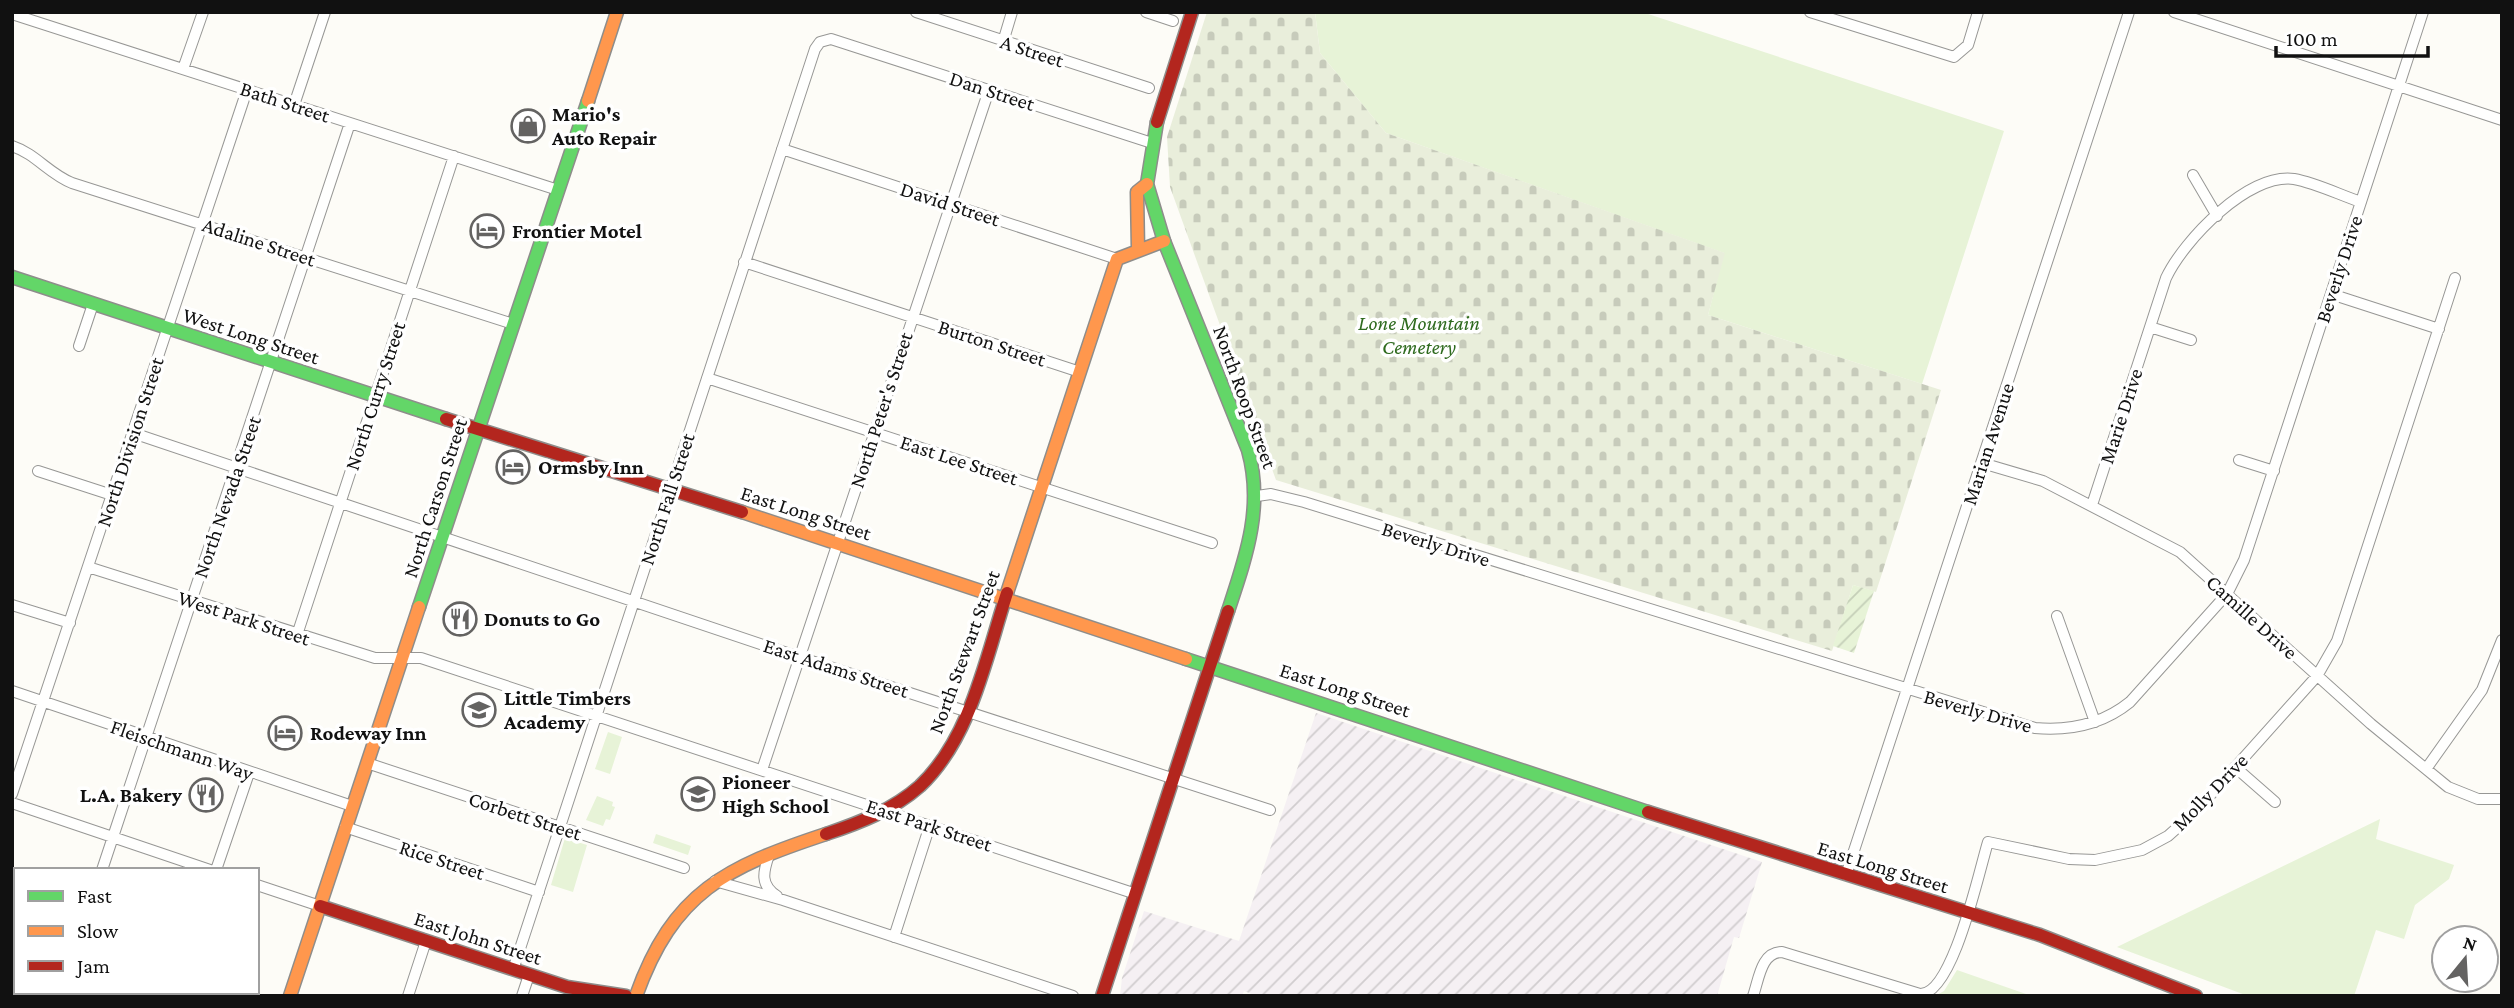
<svg xmlns="http://www.w3.org/2000/svg" width="2514" height="1008" font-family="'Crimson Pro',serif">
<defs>
<pattern id="industrial-furrows" width="10" height="10" patternUnits="userSpaceOnUse" patternTransform="scale(1.75)"><rect width="10" height="10" fill="#f5f0f3"/><path d="M-1 1l2-2M0 10L10 0M9 11l2-2" fill="none" stroke="#d1cdcf"/></pattern>
<pattern id="cemetery-stones" width="16" height="16" patternUnits="userSpaceOnUse" patternTransform="scale(1.75)"><rect width="16" height="16" fill="#e9eedb"/><path d="M2 7V4a2 2 0 0 1 4 0v3zM10 15v-3a2 2 0 0 1 4 0v3z" fill="#c7cbbb"/></pattern>
<pattern id="garden-furrows" width="10" height="10" patternUnits="userSpaceOnUse" patternTransform="scale(1.75)"><rect width="10" height="10" fill="#e7f3d7"/><path d="M-1 1l2-2M0 10L10 0M9 11l2-2" fill="none" stroke="#c5cfb8"/></pattern>
</defs>
<rect width="100%" height="100%" fill="#fdfcf7"/>
<!-- industrial -->
<path fill="url(#industrial-furrows)" d="M 1316,713 L 1762,862 L 1739,938 L 1734,937 L 1717,996 L 1257,996 L 1244,991 L 1242,996 L 1120,996 L 1122,978 L 1144,911 L 1239,941 Z"/>
<!-- grass -->
<path fill="#e7f3d7" d="M 1315,12 L 1642,12 L 2004,131 L 1922,384 L 1708,315 L 1724,253 L 1386,133 L 1320,53 Z
M 608,732 L 622,737 L 610,774 L 595,769 Z
M 597,796 L 613,802 L 612,806 L 615,807 L 610,820 L 606,819 L 603,826 L 586,820 Z
M 2380,819 L 2376,839 L 2454,865 L 2449,879 L 2415,905 L 2404,939 L 2376,930 L 2354,996 L 2248,996 L 2117,947 Z
M 656,834 L 691,846 L 688,855 L 653,843 Z
M 565,838 L 587,845 L 573,892 L 551,885 Z
M 1957,970 L 2026,994 L 2025,996 L 1935,996 L 1944,991 Z"/>
<!-- cemetery -->
<path fill="url(#cemetery-stones)" d="M 1207,12 L 1315,12 L 1320,53 L 1386,133 L 1725,253 L 1708,315 L 1941,390 L 1876,592 L 1853,585 L 1832,651 L 1276,480 L 1170,187 L 1167,137 Z"/>
<!-- garden -->
<path fill="url(#garden-furrows)" d="M 1853,585 L 1874,591 L 1854,653 L 1833,646 Z"/>
<g fill="none" stroke-linecap="round" stroke-linejoin="round">
<defs>
<path id="street" d="M 916,12 L 1149,88
M 1146,12 L 1173,21
M 1810,12 L 1954,57 L 1968,45 L 1978,12
M 2174,12 L 2502,120
M 12,14 L 558,190
M 1003,42 L 1012,12
M 183,69 L 203,12
M 294,105 L 325,12
M 12,146 C 36,154 49,174 72,183 L 513,324
M 782,149 L 1117,259
M 2193,175 L 2217,216
M 744,262 L 1080,372
M 2331,294 L 2439,329
M 2150,327 L 2191,340
M 79,346 L 93,304
M 707,378 L 1212,543
M 133,433 L 799,657 L 1270,810
M 2239,460 L 2274,471
M 1982,463 L 2043,481 L 2180,552 L 2371,724 L 2448,787 L 2478,799 L 2502,799
M 38,471 L 112,495
M 1257,496 L 1271,494 L 1304,502 L 2035,728 C 2070,731 2103,724 2130,702 L 2227,594 L 2244,560 L 2423,12
M 2092,505 L 2166,278 C 2184,240 2248,173 2294,179 C 2316,183 2340,195 2361,202
M 88,567 L 375,658 L 421,658 L 1136,894
M 12,605 L 70,623
M 2057,616 L 2095,722
M 297,635 L 454,156
M 12,691 L 352,806
M 367,763 L 684,868
M 2235,767 L 2275,802
M 2426,769 L 2482,690 L 2502,640
M 762,770 L 989,90
M 12,794 L 247,90
M 12,803 L 210,870
M 345,827 L 539,892
M 769,855 C 763,872 760,885 777,896
M 102,870 L 350,123
M 216,870 L 249,773
M 1846,875 L 2129,12
M 715,881 L 783,900 L 1073,996
M 257,885 L 320,906
M 12,918 L 16,919
M 894,937 L 930,825
M 513,970 L 815,49 L 820,42 L 831,39 L 1152,143
M 230,992 L 240,996
M 60,996 L 61,992
M 174,996 L 175,992
M 408,996 L 426,941
M 522,996 L 529,975
M 1753,996 C 1759,979 1761,952 1782,952 L 1920,994 C 1953,995 1979,871 1988,842 L 2069,859 L 2095,860 L 2142,850 L 2168,836 L 2196,811 L 2317,676 L 2337,641 L 2455,278"/>
<path id="fast" d="M 1157,122 L 1147,184 L 1164,241 L 1248,450 C 1264,507 1246,557 1228,611
M 12,277 L 446,419
M 419,607 L 588,101
M 1186,659 L 1648,812"/>
<path id="slow" d="M 588,101 L 617,12
M 1138,249 L 1137,192 L 1147,184
M 742,512 L 1186,659
M 1007,593 L 1117,259 L 1164,241
M 290,996 L 419,607
M 636,996 C 673,892 726,867 826,834"/>
<path id="jam" d="M 1157,122 L 1192,12
M 446,419 L 742,512
M 1648,812 L 2040,935 L 2196,996
M 826,834 C 859,823 893,810 920,786 C 971,738 986,657 1007,593
M 320,906 L 567,987 L 626,996
M 1102,996 L 1228,611"/>
</defs>
<!-- street casing -->
<use href="#street" stroke="#979795" stroke-width="12"/>
<!-- fast casing -->
<use href="#fast" stroke="#8e8d8b" stroke-width="15"/>
<!-- slow casing -->
<use href="#slow" stroke="#8e8d8b" stroke-width="15"/>
<!-- jam casing -->
<use href="#jam" stroke="#8e8d8b" stroke-width="15"/>
<!-- street -->
<use href="#street" stroke="#fffffe" stroke-width="10"/>
<!-- fast -->
<use href="#fast" stroke="#63d668" stroke-width="12"/>
<!-- slow -->
<use href="#slow" stroke="#ff974d" stroke-width="12"/>
<!-- jam -->
<use href="#jam" stroke="#b3261e" stroke-width="12"/>
</g>
<!-- icons -->
<defs>
<symbol id="shop-ring" viewBox="-11 -11 22 22"><circle r="9.5" fill="#fff" stroke="#646362" stroke-width="1.5"/><path d="M-5-2.5h2.3a2.7 3.5 0 0 1 5.4 0H5L5.5 6h-11ZM-1.5-2.5h3a1.5 2.3 0 0 0-3 0Z" fill="#646362"/></symbol>
<symbol id="hotel-ring" viewBox="-11 -11 22 22"><circle r="9.5" fill="#fff" stroke="#646362" stroke-width="1.5"/><path d="M-6-4.5h1.5V1H6V5H4.5V3h-9V5H-6ZM-4 0a1.8 1.8 0 1 1 3.6 0ZM.5 0V-2.5h3Q6-2.5 6 0Z" fill="#646362"/></symbol>
<symbol id="restaurant-ring" viewBox="-11 -11 22 22"><circle r="9.5" fill="#fff" stroke="#646362" stroke-width="1.5"/><path d="M-5-6h1v4h1v-4h1v4h1v-4h1v5L-1.5 .5V6h-2V.5L-5-1ZM5-6V6H3V1.5H1.5Q1.5-4 5-6Z" fill="#646362"/></symbol>
<symbol id="school-ring" viewBox="-11 -11 22 22"><circle r="9.5" fill="#fff" stroke="#646362" stroke-width="1.5"/><path d="M0-5L7-2L0 1L-7-2ZM-4 1L0 2.5L4 1V4Q0 6-4 4Z" fill="#646362"/></symbol>
</defs>
<g fill-rule="evenodd">
<use href="#shop-ring" x="509" y="107" width="38" height="38"/>
<use href="#hotel-ring" x="468" y="212" width="38" height="38"/>
<use href="#hotel-ring" x="494" y="448" width="38" height="38"/>
<use href="#restaurant-ring" x="441" y="600" width="38" height="38"/>
<use href="#school-ring" x="460" y="691" width="38" height="38"/>
<use href="#hotel-ring" x="266" y="714" width="38" height="38"/>
<use href="#school-ring" x="679" y="775" width="38" height="38"/>
<use href="#restaurant-ring" x="187" y="776" width="38" height="38"/>
</g>
<g text-anchor="middle" stroke-width="7" stroke-linejoin="round" paint-order="stroke">
<!-- street labels -->
<g font-size="21" fill="#111" stroke="#fff">
<text transform="translate(1032 51) rotate(18)" y="7">A Street</text>
<text transform="translate(992 91) rotate(18)" y="7">Dan Street</text>
<text transform="translate(285 102) rotate(18)" y="7">Bath Street</text>
<text transform="translate(950 204) rotate(18)" y="7">David Street</text>
<text transform="translate(259 242) rotate(18)" y="7">Adaline Street</text>
<text transform="translate(2339 269) rotate(-72)" y="7">Beverly Drive</text>
<text transform="translate(251 336) rotate(18)" y="7">West Long Street</text>
<text transform="translate(992 343) rotate(18)" y="7">Burton Street</text>
<text transform="translate(375 396) rotate(-72)" y="7">North Curry Street</text>
<text transform="translate(1245 397) rotate(70)" y="7">North Roop Street</text>
<text transform="translate(881 410) rotate(-72)" y="7">North Peter's Street</text>
<text transform="translate(2121 416) rotate(-72)" y="7">Marie Drive</text>
<text transform="translate(130 442) rotate(-72)" y="7">North Division Street</text>
<text transform="translate(1988 444) rotate(-72)" y="7">Marian Avenue</text>
<text transform="translate(959 460) rotate(18)" y="7">East Lee Street</text>
<text transform="translate(227 497) rotate(-71)" y="7">North Nevada Street</text>
<text transform="translate(435 498) rotate(-72)" y="7">North Carson Street</text>
<text transform="translate(667 499) rotate(-72)" y="7">North Fall Street</text>
<text transform="translate(806 513) rotate(18)" y="7">East Long Street</text>
<text transform="translate(1436 544) rotate(17)" y="7">Beverly Drive</text>
<text transform="translate(2252 617) rotate(42)" y="7">Camille Drive</text>
<text transform="translate(244 618) rotate(18)" y="7">West Park Street</text>
<text transform="translate(964 652) rotate(-70)" y="7">North Stewart Street</text>
<text transform="translate(836 668) rotate(18)" y="7">East Adams Street</text>
<text transform="translate(1345 690) rotate(18)" y="7">East Long Street</text>
<text transform="translate(1978 711) rotate(16)" y="7">Beverly Drive</text>
<text transform="translate(182 750) rotate(19)" y="7">Fleischmann Way</text>
<text transform="translate(2210 792) rotate(-46)" y="7">Molly Drive</text>
<text transform="translate(525 816) rotate(18)" y="7">Corbett Street</text>
<text transform="translate(929 825) rotate(18)" y="7">East Park Street</text>
<text transform="translate(442 860) rotate(18)" y="7">Rice Street</text>
<text transform="translate(1883 867) rotate(17)" y="7">East Long Street</text>
<text transform="translate(478 938) rotate(18)" y="7">East John Street</text>
</g>
<!-- poi labels -->
<g font-size="21" font-weight="bold" fill="#111" stroke="#fff" text-anchor="start">
<text x="552" y="121">Mario's<tspan x="552" dy="24">Auto Repair</tspan></text>
<text x="512" y="238">Frontier Motel</text>
<text x="538" y="474">Ormsby Inn</text>
<text x="484" y="626">Donuts to Go</text>
<text x="504" y="705">Little Timbers<tspan x="504" dy="24">Academy</tspan></text>
<text x="310" y="740">Rodeway Inn</text>
<text x="722" y="789">Pioneer<tspan x="722" dy="24">High School</tspan></text>
<text x="182" y="802" text-anchor="end">L.A. Bakery</text>
</g>
<!-- park labels -->
<g font-size="21" font-style="italic" fill="#2f6b1f" stroke="#fff">
<text x="1419" y="330">Lone Mountain<tspan x="1419" dy="24">Cemetery</tspan></text>
</g>
</g>
<!-- border -->
<rect width="2514" height="1008" fill="none" stroke="#111111" stroke-width="28"/>
<!-- legend -->
<rect x="14" y="868" width="245" height="126" fill="#ffffff" stroke="#a0a0a0" stroke-width="2"/>
<rect x="28" y="891" width="35" height="10" fill="#63d668" stroke="#a0a0a0" stroke-width="2"/>
<text x="77" y="903" font-size="21" fill="#111111">Fast</text>
<rect x="28" y="926" width="35" height="10" fill="#ff974d" stroke="#a0a0a0" stroke-width="2"/>
<text x="77" y="938" font-size="21" fill="#111111">Slow</text>
<rect x="28" y="961" width="35" height="10" fill="#b3261e" stroke="#a0a0a0" stroke-width="2"/>
<text x="77" y="973" font-size="21" fill="#111111">Jam</text>
<!-- north arrow -->
<g transform="translate(2465 959) rotate(18)"><circle r="33" fill="#ffffff" stroke="#a0a0a0" stroke-width="2"/>
<path d="M0-5L12 26L0 18L-12 26Z" fill="#646362"/>
<text y="-10" font-size="19" font-weight="bold" text-anchor="middle" fill="#111111">N</text>
</g>
<!-- scale -->
<path d="M2276 46v10h152v-10" fill="none" stroke="#111111" stroke-width="3.5"/>
<text x="2286" y="46" font-size="21" fill="#111111" stroke="#ffffff" stroke-width="5" paint-order="stroke">100 m</text>
</svg>
